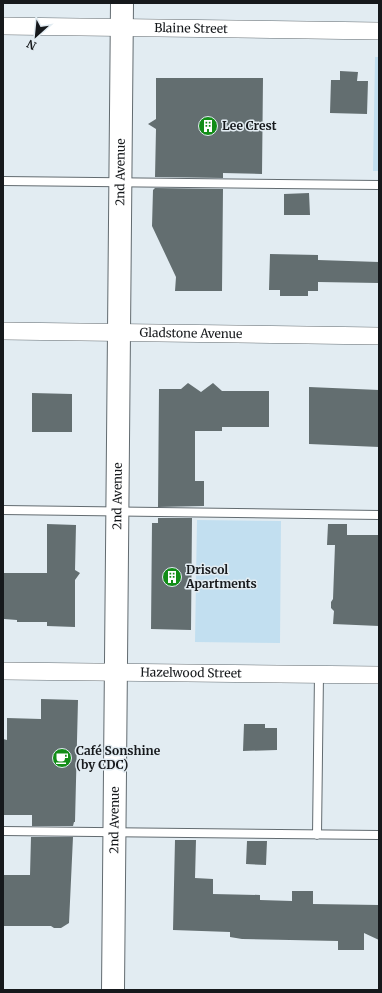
<svg xmlns="http://www.w3.org/2000/svg" width="382" height="993" font-family="Merriweather,serif">
<style>
.green{fill:#c2dff0}
.building{fill:#636e70}
.lines{fill:none;stroke-linecap:round;stroke-linejoin:round}
.lane-casing{stroke:#626b70;stroke-width:10}
.street-casing{stroke:#626b70;stroke-width:18}
.secondary-casing{stroke:#626b70;stroke-width:24}
.lane{stroke:#fff;stroke-width:8}
.street{stroke:#fff;stroke-width:17}
.secondary{stroke:#fff;stroke-width:22}
.labels{text-anchor:middle;stroke-width:3;stroke-linejoin:round;paint-order:stroke}
.street-label{font-size:12px;fill:#16191c;stroke:#e2ecf2}
.poi-label{font-size:12px;font-weight:bold;fill:#16191c;stroke:#e2ecf2;text-anchor:start}
</style>
<rect width="100%" height="100%" fill="#e2ecf2"/>
<!-- green -->
<path class="green" d="M375,57H379V171H373Z
M197,520L281,521L280,643L195,642Z"/>
<!-- building -->
<path class="building" d="M340,71L358,72L357,81H368L367,114L330,113L331,80H340Z
M156,78H263L262,174L223,173V178L155,177L156,129L148,124L156,119Z
M155,188L223,189L222,291H175L176,277L152,226L153,190Z
M309,193L310,215H284V194Z
M270,254L318,255V260L379,262V283L318,282V291H308V296H280V290H269Z
M188,383L201,392L213,383L222,391H269V427H222V431H195V481H204V506L158,507L159,389H181Z
M309,387L379,390V447L309,444Z
M32,393L72,394V432H32Z
M158,518H192L191,630L151,629L152,523H158Z
M47,524L76,525L75,570L80,573L75,580V627L47,626V622H17V620L4,619V573H47Z
M328,524H347V535H379V626L333,624L334,611L331,608V602L333,599L335,545H327Z
M41,699L78,700L75,822H74L73,826H32V815H3V739L7,740V718L41,719Z
M244,724H265V728H277V750L243,751Z
M31,837H73L69,923L61,928H54L51,926H3L4,875H30Z
M175,840H196L195,878L213,879V894L260,895V900L292,901V891H313V904L379,905V940L364,933V950H338V941L242,939L230,937V932L173,930Z
M247,841H267L266,865L246,864Z"/>
<g class="lines">
<defs>
<path id="lane" d="M3,181L379,185
M3,510L379,515
M3,831L379,835
M317,835L319,674"/>
<g id="street">
<path id="s1" d="M3,26L379,31"/>
<path id="s2" d="M3,331L379,336"/>
<path id="s3" d="M3,671L379,675"/>
</g>
<g id="secondary">
<path id="s4" d="M113,990L122,3"/>
</g>
</defs>
<!-- lane casing -->
<use href="#lane" class="lane-casing"/>
<!-- street casing -->
<use href="#street" class="street-casing"/>
<!-- secondary casing -->
<use href="#secondary" class="secondary-casing"/>
<!-- lane -->
<use href="#lane" class="lane"/>
<!-- street -->
<use href="#street" class="street"/>
<!-- secondary -->
<use href="#secondary" class="secondary"/>
</g>
<!-- icons -->
<defs>
<symbol id="building-disc" viewBox="-11 -11 22 22"><circle r="9.5" fill="#128d17" stroke="#e2ecf2"/><path d="M-4-6H4V6H1V3H-1V6H-4ZM-2.5-4.3h1.7v1.8h-1.7ZM.8-4.3h1.7v1.8H.8ZM-2.5-1h1.7V.8h-1.7ZM.8-1h1.7V.8H.8Z" fill="#fff"/></symbol>
<symbol id="cafe-disc" viewBox="-11 -11 22 22"><circle r="9.5" fill="#128d17" stroke="#e2ecf2"/><path d="M-5.5-4.5H6V0H3Q3 3.5 0 3.5H-2.5Q-5.5 3.5-5.5 0ZM3-3.2v2h1.7v-2ZM-6 4.5H4V6H-6Z" fill="#fff"/></symbol>
</defs>
<g fill-rule="evenodd">
<use href="#building-disc" x="197" y="115" width="22" height="22"/>
<use href="#building-disc" x="161" y="566" width="22" height="22"/>
<use href="#cafe-disc" x="51" y="747" width="22" height="22"/>
</g>
<g class="labels">
<!-- street labels -->
<g class="street-label">
<text dy="4" stroke="none"><textPath href="#s1" startOffset="188">Blaine Street</textPath></text>
<text dy="4" stroke="none"><textPath href="#s4" startOffset="818">2nd Avenue</textPath></text>
<text dy="4" stroke="none"><textPath href="#s2" startOffset="188">Gladstone Avenue</textPath></text>
<text dy="4" stroke="none"><textPath href="#s4" startOffset="494">2nd Avenue</textPath></text>
<text dy="4" stroke="none"><textPath href="#s3" startOffset="188">Hazelwood Street</textPath></text>
<text dy="4" stroke="none"><textPath href="#s4" startOffset="170">2nd Avenue</textPath></text>
</g>
<!-- poi labels -->
<g class="poi-label">
<text x="222" y="130">Lee Crest</text>
<text x="186" y="574">Driscol<tspan x="186" dy="14">Apartments</tspan></text>
<text x="76" y="755">Café Sonshine<tspan x="76" dy="14">(by CDC)</tspan></text>
</g>
</g>
<!-- border -->
<rect width="382" height="993" fill="none" stroke="#16191c" stroke-width="8"/>
<!-- north arrow -->
<g transform="translate(36 36) rotate(207)" stroke="#e2ecf2" stroke-width="3" paint-order="stroke">
<path d="M0-3L7 15L0 10L-7 15Z" fill="#16191c"/>
<text y="-6" font-size="11" font-weight="bold" text-anchor="middle" fill="#16191c">N</text>
</g>
</svg>
